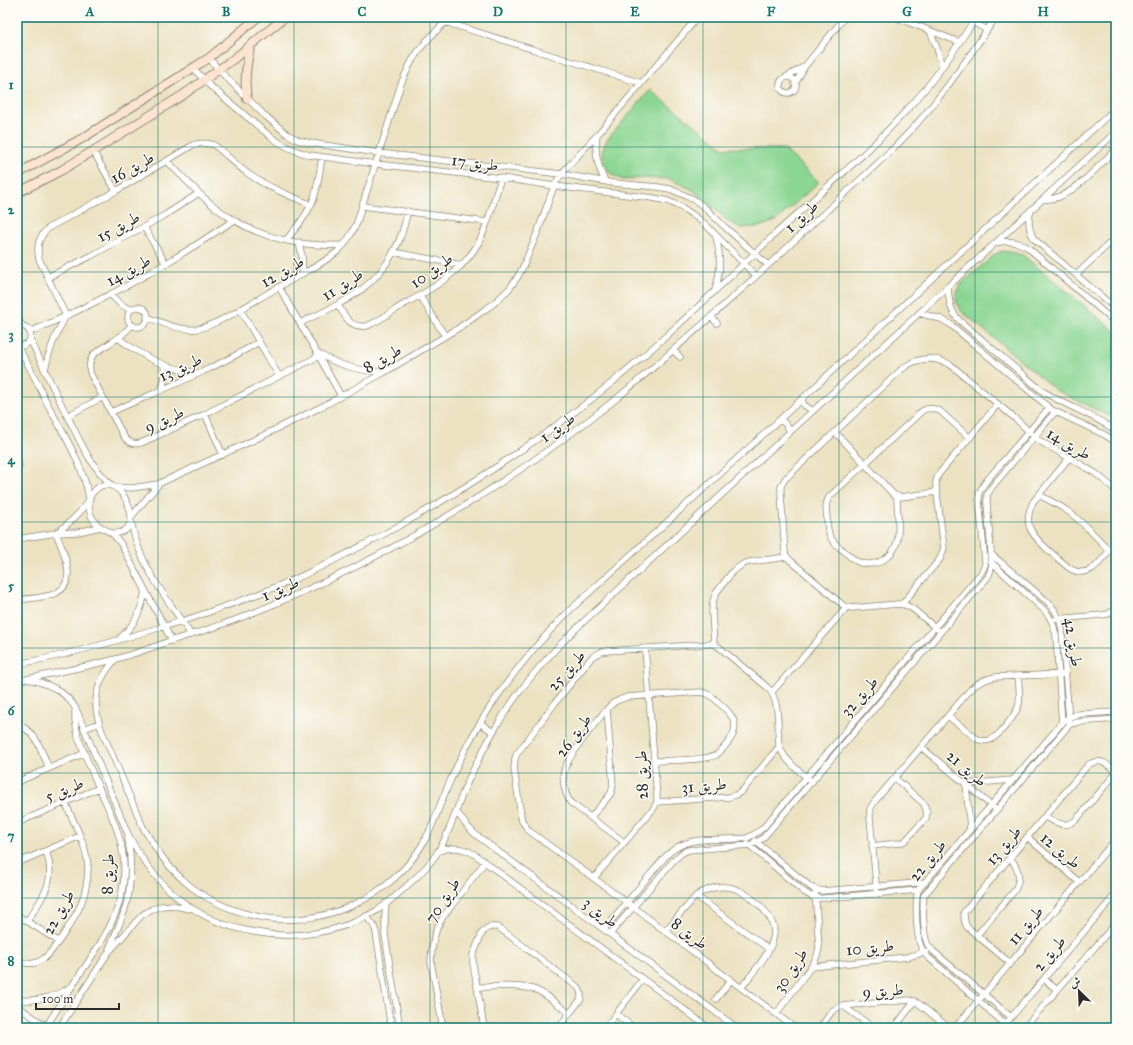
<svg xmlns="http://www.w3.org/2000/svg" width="1133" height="1045" font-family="'IM FELL Great Primer',Amiri,serif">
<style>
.green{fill:#8bd693;stroke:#5b805f}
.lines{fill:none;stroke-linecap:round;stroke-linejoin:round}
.street-casing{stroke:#8c8676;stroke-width:7}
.secondary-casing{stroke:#8c8676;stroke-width:10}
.street{stroke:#fff;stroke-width:5.5}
.secondary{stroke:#fce5d0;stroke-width:8}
.grid{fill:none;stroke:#0f766e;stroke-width:1;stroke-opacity:0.55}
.labels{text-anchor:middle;stroke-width:3;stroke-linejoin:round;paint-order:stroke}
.street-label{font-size:16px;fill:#2b2b2b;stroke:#fdfcf7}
.neatline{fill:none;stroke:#0f766e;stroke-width:1.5}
.grid-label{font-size:13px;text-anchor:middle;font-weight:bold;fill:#0f766e}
</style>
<rect width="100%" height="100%" fill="#fdfcf7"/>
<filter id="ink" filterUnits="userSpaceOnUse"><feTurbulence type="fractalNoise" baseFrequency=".025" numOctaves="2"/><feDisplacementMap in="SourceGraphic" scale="8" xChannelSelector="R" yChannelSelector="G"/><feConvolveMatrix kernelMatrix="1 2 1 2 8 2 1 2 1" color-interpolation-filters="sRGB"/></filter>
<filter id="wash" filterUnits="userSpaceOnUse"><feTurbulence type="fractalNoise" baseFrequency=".012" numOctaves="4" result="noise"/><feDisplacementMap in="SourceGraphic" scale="16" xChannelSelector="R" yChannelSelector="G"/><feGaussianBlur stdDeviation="0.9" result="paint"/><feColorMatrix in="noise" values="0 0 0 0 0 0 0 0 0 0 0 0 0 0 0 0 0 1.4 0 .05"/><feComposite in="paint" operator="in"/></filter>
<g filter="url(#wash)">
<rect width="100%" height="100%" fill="#ece2c2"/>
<!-- green -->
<path class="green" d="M650,90L724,148L784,149L819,182L776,221L758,227L741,228L729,222L693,190L669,179L644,178L623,180L611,174L603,164L602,153L606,141Z
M1002,251L1010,252L1023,255L1116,332V413L1109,416L1057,391L960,310L956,301V293L960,285L994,255Z"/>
</g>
<g filter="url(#ink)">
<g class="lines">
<defs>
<path id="street" d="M895,17L959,42
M445,22L641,83
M973,22L987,30
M930,31L937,48L942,67
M209,58L219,70L263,114L287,134L298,140L310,143L379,153L561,174L613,183L658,187L670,189L682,194L693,199L703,206L726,228L768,265
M193,68L209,85L271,137C283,146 295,151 309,155L376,164L501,178L554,186L653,198L668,201L681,207L693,215L705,224L756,276
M786,77L803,67
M780 85a8 8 0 1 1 16 0a8 8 0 1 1-16 0Z
M795,84L805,66L845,17
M597,135C594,152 597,166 605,181
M93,151L116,191
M167,161C188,182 208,205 234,220C266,240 307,247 344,245
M1042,200C1048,199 1055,199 1061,196C1078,189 1102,163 1116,149
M363,206L487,222
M1031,211C1027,221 1029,230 1034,239L1116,309
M144,227L166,264
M286,240C297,227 308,214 314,198C318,185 320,171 322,157
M299,242L302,257L303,273
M996,243C1007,240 1017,241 1027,247L1116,323
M393,252L462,265
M1076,275L1116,237
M48,277L91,256L165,215L199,193
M948,286C949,300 949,310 960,321L1041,390C1065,406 1093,414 1116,431
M279,287L317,353L341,396
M715,290C721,272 721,255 716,237
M111,295L120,304L131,310
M420,296L445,336
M338,305C346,318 350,328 367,326C379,321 390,313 401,306C430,290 462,273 479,242C489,223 494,199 501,178
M128 317a10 10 0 1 1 20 0a10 10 0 1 1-20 0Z
M240,309L279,376
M919,313L941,319L950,324L1052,410L1105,435L1116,442
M17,316L22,326
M147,317C163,323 180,331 197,329C210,327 220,320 231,315C247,306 263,296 279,287C297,276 320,266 337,252C345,245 351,235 356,225L401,84C405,75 409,65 415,56C425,41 438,29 451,17
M711,317L717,323
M300,323C344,302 378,289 399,241C403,232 405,221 408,211
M132,325L122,335L94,354C89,361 88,367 91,375L123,435C127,442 133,445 141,443L203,415L319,356
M17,326C35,323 35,349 17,345
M30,332C51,323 71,314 91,304C141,280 188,251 234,220
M118,338C145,358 164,368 198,373
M30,339C44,368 57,397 72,425C83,448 93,469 113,486
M17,347C29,363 37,383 46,401C62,432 83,463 89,498
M673,350L680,357
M317,353C340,366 359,371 385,372
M45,369C49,350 56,333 66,316L39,259C36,246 39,235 50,227L116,191L193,145C200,143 206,142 214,145C225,153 235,164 247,173C266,187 289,195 311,205
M161,390C165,382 166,374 164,365
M801,399L804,405L813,411
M111,412C161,390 212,370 259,342
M205,414L223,455
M67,416L103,397
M779,420C785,422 788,426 790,432
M835,432L894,495L901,497L937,492
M17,456L19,465L17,471
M1069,458L1033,502C1022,525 1032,535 1048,550C1055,556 1062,562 1069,568C1092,582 1103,557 1116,542
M114,487L132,488L158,484L256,439L325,405L385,372L457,329L476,316L493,304L509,289L517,278L523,267L538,231L554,186L561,174L597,135L698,17
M1039,495C1049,500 1059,505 1069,512C1084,523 1096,537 1109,550
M897,496C897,510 900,529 897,542C893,558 876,567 861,563C854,561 849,556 844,551C839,547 834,544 831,538C827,532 827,524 827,518C826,510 825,504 829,497L922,411C928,407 934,408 940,411L970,438
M131,517L158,485
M131,521C139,566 167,598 191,635
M56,533C69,524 80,514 88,501
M112,533C152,537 120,464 94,491C88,497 88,504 90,512C93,524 101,527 111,533C115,535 118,541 121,544L172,641
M17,539L56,533L78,532L100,527
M991,554L1050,604C1057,612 1061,620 1062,631L1069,720
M991,562L1044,610C1051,617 1054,625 1056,635L1062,724
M17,600C27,599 46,597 54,594C80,583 63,551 56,533
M902,604L940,559L944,548L936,486V482L938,475L998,404
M1056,619L1102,615L1108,614L1116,609
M937,629L913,609L905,605L898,604L852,608L844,606L791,561L787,557L785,553L781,494V486L785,479L902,369C917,357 934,356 951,365L1018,421L1038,440L1082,465L1095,473L1116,490
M120,638C135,625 142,610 145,591
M714,644L712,612L713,601L716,593L733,571L743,564L749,562L787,557
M116,659C104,672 96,686 96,703C96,723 107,742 114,759C124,782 133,805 143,827C168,873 199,902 251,915C317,932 394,899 426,838C433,826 437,813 442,800C451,778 461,756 473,735C499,689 532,648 570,610L763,435L1116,108
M17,664C64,656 110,643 155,629C176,623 197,617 217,609C244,600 269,590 295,579C322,567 348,553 375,539C446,501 515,457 580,408C649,355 712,294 775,234C822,191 871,151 913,103C937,77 957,47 976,17
M27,679C47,683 65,690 76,709L128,834C155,886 194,922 254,932C295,940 340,933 376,911C388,904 399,893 409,884C420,874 432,862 439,850C449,833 455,814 462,795C470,774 481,754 492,734C515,693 546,657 580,625L1116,132
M17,681C49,674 81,668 112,660C132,655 151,648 170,641C197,633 224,625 250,614C382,562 505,487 616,399C666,358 714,314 762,271C792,243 821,216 851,188C875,166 899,145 920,120C948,88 972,52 996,17
M772,692L847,607
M948,716L977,739C982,741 987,742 992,739C1000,734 1017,714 1019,704C1020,695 1019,685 1018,676
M480,723L493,732
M17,725C36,729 42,753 49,768
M84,729L99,723
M921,747L993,807
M17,782L85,753
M657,802L729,797L736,795L742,791L779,747
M456,811L467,826L476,835L737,1028
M591,817L609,796L611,793L613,786L607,709
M1045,817C1056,822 1065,829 1076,820L1116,773
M17,823L99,788
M970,829L966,784L1012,780
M1027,837L1079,882
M755,841L812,888L822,891L917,883H925
M624,842L571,803C565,796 562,780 564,771C566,759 601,715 611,705C615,701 621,699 627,697L701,692C709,693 714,698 719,703C735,716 741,727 727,744C723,748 720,753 716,755C705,761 668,760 654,761
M748,844L804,892L814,898H825L919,890
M872,846L899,843L905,841L926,818L927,812L924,804L895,778
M439,851C451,846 462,847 474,854L709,1028
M17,863L80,836
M594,878L654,808L657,802V797L645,648
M877,894L870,818V809L875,801L970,690C977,682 985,679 995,677L1066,674
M696,896L769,949
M386,903L385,915V935L400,1028
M17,915L58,941
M366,916L374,926L376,932L391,1028
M27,921C43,897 57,881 46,851
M604,929L665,857C688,832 717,842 747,838L753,835L763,828L981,573L985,565V561L979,500V493L983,486L987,480L1049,408
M665,931L696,896C705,890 715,886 726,887C744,887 775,914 774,933C773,952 752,973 741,988
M610,934L673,861L682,853L688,850L750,845L757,842L763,838L988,577L990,572L992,564L987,503V495L992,487L1055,412
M977,935L1015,890C1022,876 1018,869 1010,857
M109,949C114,937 120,924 124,912C132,888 132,863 128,838
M17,959C25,965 35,965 43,959C53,953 76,916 81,904C85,893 88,881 88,868C87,845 74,823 65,802
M1010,963L967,927C964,922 964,918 964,912L1088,765C1099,757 1107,764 1116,771
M811,967L907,957L926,952
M1044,979L1057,990
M477,987C494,987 519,984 536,990C548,995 559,1006 569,1013
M716,999L731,980
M17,1000C35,1001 55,998 70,987
M17,1006L46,1026
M843,1006L874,1028
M616,1014L634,1028
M776,1014L813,964L817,956L819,948L815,889
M1011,1017L933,951C930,948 927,944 926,940C924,932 922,903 924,895L1070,724L1079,722L1116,719
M1005,1024L928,957C925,954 922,951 921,947C916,935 915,902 918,890L1062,723L1069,717L1079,714L1116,712
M45,1028C56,1011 67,994 78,977C106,936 134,897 121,844C117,825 108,808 100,790C92,773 85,755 78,737L75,720V711
M59,1028L108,953L142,915L152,909L162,906L172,905L189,909
M443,1028L431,962L432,949L434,938L437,928L443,917L485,862
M484,1028L477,987L473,964V955L482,933L485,930L489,927H498L579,988L581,994V999L558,1028
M605,1028L643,979
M795,1028L633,907L528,830L522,821L521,816L514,769L515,759L516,755L555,703L592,657L601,652L606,651L709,644H714L719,647L767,687C781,700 777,727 779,745C784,761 800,771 812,782
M820,1028L832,1011L841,1006L910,1000L918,1003L949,1028
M892,1028L898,1023L915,1001
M955,1028L1116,839
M1002,1028L1116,894
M1024,1028L1116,923"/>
<path id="secondary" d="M247,99C244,80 246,63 251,45
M17,174L83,138L193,68L209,58L258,17
M17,193L62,170L93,151L183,95L235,58L285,17"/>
</defs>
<!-- street casing -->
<use href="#street" class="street-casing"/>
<!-- secondary casing -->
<use href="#secondary" class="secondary-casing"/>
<!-- street -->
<use href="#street" class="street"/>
<!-- secondary -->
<use href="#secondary" class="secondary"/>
</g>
</g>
<!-- grid -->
<path class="grid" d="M158,17V1028M294,17V1028M430,17V1028M566,17V1028M703,17V1028M839,17V1028M975,17V1028M17,147H1116M17,272H1116M17,397H1116M17,522H1116M17,648H1116M17,773H1116M17,898H1116"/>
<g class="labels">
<!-- street labels -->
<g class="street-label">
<text transform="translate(475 162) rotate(7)" y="6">طريق 17</text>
<text transform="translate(132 167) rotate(-30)" y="6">طريق 16</text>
<text transform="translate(801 216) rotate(-43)" y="6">طريق 1</text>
<text transform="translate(118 226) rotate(-29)" y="6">طريق 15</text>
<text transform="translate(128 270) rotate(-29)" y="6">طريق 14</text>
<text transform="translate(431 270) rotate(-36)" y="6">طريق 10</text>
<text transform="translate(282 271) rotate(-30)" y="6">طريق 12</text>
<text transform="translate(342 284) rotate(-33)" y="6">طريق 11</text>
<text transform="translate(382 358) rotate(-30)" y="6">طريق 8</text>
<text transform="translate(180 367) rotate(-25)" y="6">طريق 13</text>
<text transform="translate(164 419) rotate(-25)" y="6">طريق 9</text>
<text transform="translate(557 427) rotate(-36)" y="6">طريق 1</text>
<text transform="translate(1069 443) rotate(30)" y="6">طريق 14</text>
<text transform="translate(280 588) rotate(-23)" y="6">طريق 1</text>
<text transform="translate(1074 642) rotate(81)" y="6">طريق 42</text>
<text transform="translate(566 670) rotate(-49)" y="6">طريق 25</text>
<text transform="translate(859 696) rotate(-49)" y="6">طريق 32</text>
<text transform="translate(573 735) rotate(-54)" y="6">طريق 26</text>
<text transform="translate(967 768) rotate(40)" y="6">طريق 21</text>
<text transform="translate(641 775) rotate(-92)" y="6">طريق 28</text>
<text transform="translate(704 785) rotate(-5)" y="6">طريق 31</text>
<text transform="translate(64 789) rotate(-23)" y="6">طريق 5</text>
<text transform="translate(1003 845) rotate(-50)" y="6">طريق 13</text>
<text transform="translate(1061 850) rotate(40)" y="6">طريق 12</text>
<text transform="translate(927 860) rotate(-51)" y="6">طريق 22</text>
<text transform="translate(107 874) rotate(-88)" y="6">طريق 8</text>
<text transform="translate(442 900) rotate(-57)" y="6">طريق 70</text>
<text transform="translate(58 912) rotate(-61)" y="6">طريق 22</text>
<text transform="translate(601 912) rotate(37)" y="6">طريق 3</text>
<text transform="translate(1025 925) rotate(-50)" y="6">طريق 11</text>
<text transform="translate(690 933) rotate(37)" y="6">طريق 8</text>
<text transform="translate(870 947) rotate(-6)" y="6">طريق 10</text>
<text transform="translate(1049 953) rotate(-50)" y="6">طريق 2</text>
<text transform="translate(790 970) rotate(-57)" y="6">طريق 30</text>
<text transform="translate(883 990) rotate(-4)" y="6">طريق 9</text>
</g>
</g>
<!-- margin -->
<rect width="1133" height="1045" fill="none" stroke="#fdfcf7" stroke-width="44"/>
<!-- north arrow -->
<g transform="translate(1079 991) rotate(336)" stroke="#fdfcf7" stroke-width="3" paint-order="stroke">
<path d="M0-3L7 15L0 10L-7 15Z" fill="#2b2b2b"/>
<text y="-6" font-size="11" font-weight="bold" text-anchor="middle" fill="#2b2b2b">ش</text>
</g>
<!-- scale -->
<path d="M36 1003v6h83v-6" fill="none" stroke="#2b2b2b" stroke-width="2"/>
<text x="42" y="1003" font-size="12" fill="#2b2b2b" stroke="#fdfcf7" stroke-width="3" paint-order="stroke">100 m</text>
<rect x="22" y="22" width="1089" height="1001" class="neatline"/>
<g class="grid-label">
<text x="90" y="16">A</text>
<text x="226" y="16">B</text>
<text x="362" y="16">C</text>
<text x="498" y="16">D</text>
<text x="635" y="16">E</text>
<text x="771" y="16">F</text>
<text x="907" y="16">G</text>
<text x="1043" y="16">H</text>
<text x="11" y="89">1</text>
<text x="11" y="214">2</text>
<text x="11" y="339">3</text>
<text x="11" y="464">4</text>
<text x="11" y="590">5</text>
<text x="11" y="715">6</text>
<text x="11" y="840">7</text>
<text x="11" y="965">8</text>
</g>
</svg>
